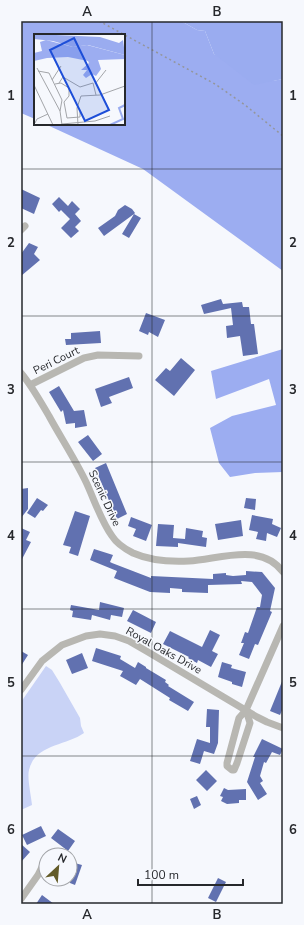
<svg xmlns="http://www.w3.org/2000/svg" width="304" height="925" font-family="'Nunito Sans',sans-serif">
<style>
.green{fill:#c9d3f6}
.forest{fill:#9cadf1}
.water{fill:#9aacf0}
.building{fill:#6171b0}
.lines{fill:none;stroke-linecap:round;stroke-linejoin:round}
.path{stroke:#94969b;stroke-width:1.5;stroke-dasharray:2 3;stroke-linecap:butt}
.street{stroke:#b8b7b2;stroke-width:7}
.grid{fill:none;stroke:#26282c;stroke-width:1;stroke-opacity:0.55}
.labels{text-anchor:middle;stroke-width:3;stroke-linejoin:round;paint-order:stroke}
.street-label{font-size:11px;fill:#26282c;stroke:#f6f8fd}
.inset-river{fill:none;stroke:#9aacf0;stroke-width:2}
.inset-road{fill:none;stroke:#a3a5a9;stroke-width:1}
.view{fill:#1d4ed8;fill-opacity:0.15;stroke:#1d4ed8;stroke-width:2}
.inset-edge{fill:none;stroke:#26282c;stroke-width:2}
.neatline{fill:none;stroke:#26282c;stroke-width:1.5}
.grid-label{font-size:13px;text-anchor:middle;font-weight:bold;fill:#26282c}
</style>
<rect width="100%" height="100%" fill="#f6f8fd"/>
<!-- green -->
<path class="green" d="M46,666L52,670L60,683L80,718L81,726L84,733C66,746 35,744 29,770C27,778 31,795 32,805L21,810V702Z"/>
<!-- forest -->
<path class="forest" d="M21,21H181L197,30L205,31L214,54L272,81L283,79V271L143,169L45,124H124V35H35V119L21,113Z
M283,349V472L255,473L230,477L219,463L210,428L232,416L276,405L269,379L216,399L211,371Z"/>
<!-- water -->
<path class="water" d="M181,21H283V79L254,85L214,54L205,31L197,30Z"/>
<!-- building -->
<path class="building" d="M21,189L40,198L34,214L21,208Z
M59,197L68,206L72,201L80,209L75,214L81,221L75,227L79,231L71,238L61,228L70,219L61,210L59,212L52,204Z
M125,205L132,209L135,213L134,214L141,218L129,238L122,234L134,214L104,236L98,228L115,216L118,210Z
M29,243L38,247L34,254L40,260L21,276V254Z
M221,299L223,304L242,302L243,307H249L251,324H254L258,354L243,356L240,336L227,338L226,326L233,325L231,308L204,314L201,305Z
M146,313L165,320L158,337L149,332L148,335L139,331Z
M100,331L101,343L66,345L65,339H71V333Z
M181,358L195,370L174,396L155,380L166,368L170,371Z
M129,377L133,388L109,397L112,403L101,407L95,389Z
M59,386L74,411L84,410L87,426L75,428V423L66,424L63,410L61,412L49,392Z
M88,435L102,454L93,461L78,442Z
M106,463L127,514L117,519L95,468Z
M28,488V509L21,518V489Z
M37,498L48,505L43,511L41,510L35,518L27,513Z
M246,498L256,499L255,510L244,508Z
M75,511L90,516L78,556L69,553L71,547L63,545Z
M252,515L273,519L272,524L281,528L277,537L267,533L266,541L256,539L258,532L249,530Z
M131,517L152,525L146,541L133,536L136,529L128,526Z
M241,520L243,536L218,540L215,524Z
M158,524L174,525L173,538L185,539L186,528L203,531L202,537L207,538L206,547L178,543V547L156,546Z
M21,528L30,532L26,540L31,542L21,561Z
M94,549L113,555L110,562L112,563L151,578V576L213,579V574L226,573V575L233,576L246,575V571L262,572L275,588L270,611L272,612L258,645L255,644L249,659L239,655L244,643H241L245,632L248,633L257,607H260L262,595L252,582L241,581L242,584L208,585V593L182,592V589L170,588V593L150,592L114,578L117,571L90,560Z
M100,602L124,608L122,617L111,615L110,620L92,615L91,620L72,617L73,611L70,610L71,605L99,610Z
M133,610L156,622L151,633L127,621Z
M210,630L220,635L212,651L218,654L211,667L198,660L197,663L188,658L189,657L163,644L170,631L202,647Z
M96,648L121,656L120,659L135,668L138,662L146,667V668L166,680L165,682L169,685L168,686L194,702L188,711L169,700L170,698L140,679L136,685L120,676L123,671L92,661Z
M21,651L28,655L21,666Z
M82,653L88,668L72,674L66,660Z
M222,662L232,665L231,668L246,672L242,687L232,684V682L218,677Z
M283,679V708L280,715L270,711Z
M207,709L219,710L218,743L214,754L204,751L200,764L190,761L197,739L210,743V727H206Z
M262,739L283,749L280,755L272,752L266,763L264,762L260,776L263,781L260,783L267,794L258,800L247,782L255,757H253Z
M206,770L217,781L207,791L196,780Z
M224,788L228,790L246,789V800H239V803L227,804L221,801L223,797L220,796Z
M197,796L201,805L194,809L190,799Z
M41,826L46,836L27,845L22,835Z
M58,829L75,841L68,851L51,838Z
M21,844L30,852L21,862Z
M71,862L82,865L75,885L70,883V866Z
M218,878L226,882L216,902L208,898Z
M42,895L54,904H36Z"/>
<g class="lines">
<!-- path -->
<path class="path" d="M99,21L215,84L245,105L283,136"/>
<!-- street -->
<path class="street" d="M21,230L25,226
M21,373C32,386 40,401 49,416C61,438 75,459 86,482C94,499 101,521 112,536C117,544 125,549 133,553C151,561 170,562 189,561C220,559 261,542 283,572
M30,385L84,358L98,355L139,356
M21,690L42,661L62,645L86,636L100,634L115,636L129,641L148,652L257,717L267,722L283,728
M246,710L250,723L237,763L234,770H232L227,766V763L239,718Z
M246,710L283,626
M21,899L38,875L45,861"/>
</g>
<!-- grid -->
<path class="grid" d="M152,21V904M21,169H283M21,316H283M21,462H283M21,609H283M21,756H283"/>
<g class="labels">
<!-- street labels -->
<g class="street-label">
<text transform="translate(56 360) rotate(-26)" y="4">Peri Court</text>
<text transform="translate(105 498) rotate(65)" y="4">Scenic Drive</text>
<text transform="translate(164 650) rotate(29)" y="4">Royal Oaks Drive</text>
</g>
</g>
<!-- overview -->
<g transform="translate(34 34)">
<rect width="91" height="91" fill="#f6f8fd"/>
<path d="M12,6L39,13L53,11L91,21V25L64,26L67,35L62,42L58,40L52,44L49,41L53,36H47L55,29L54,27L34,23L13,24L0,27V19L8,17L6,8Z" fill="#9cadf1"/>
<path d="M0,0L66,3L85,9L89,6L91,21L54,11L39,13L19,7L0,5Z" fill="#9aacf0"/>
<path class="inset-river" d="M76,91L89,85L85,74L91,71"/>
<path class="inset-road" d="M3,34L26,77M4,37L15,39L28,66L26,77L28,91M18,46L27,32M25,49L29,43L46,53L59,49L62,61M21,50L27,49L35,54V62L30,68M61,50L72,36M0,51L19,91M30,68L33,84L46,83V78M1,89L3,85L14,80M28,90L61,87L76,82M44,91L43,74L47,62L66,61L91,52"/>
<path class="view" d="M40,4L75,76L51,87L16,16Z"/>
<rect width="91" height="91" class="inset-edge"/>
</g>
<!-- border -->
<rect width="304" height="925" fill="none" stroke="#f6f8fd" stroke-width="44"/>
<!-- north arrow -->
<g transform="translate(58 867) rotate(26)"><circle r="19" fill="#f6f8fd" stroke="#a3a5a9"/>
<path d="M0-3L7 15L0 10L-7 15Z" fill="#635b28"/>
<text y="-6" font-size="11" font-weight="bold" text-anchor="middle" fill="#26282c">N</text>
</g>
<!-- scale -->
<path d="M138 879v6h105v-6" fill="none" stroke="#26282c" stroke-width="2"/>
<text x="144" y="879" font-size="12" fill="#26282c" stroke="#f6f8fd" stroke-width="3" paint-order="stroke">100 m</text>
<rect x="22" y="22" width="260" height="881" class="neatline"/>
<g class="grid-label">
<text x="87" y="16">A</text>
<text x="217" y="16">B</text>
<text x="11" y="100">1</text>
<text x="293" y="100">1</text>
<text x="11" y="247">2</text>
<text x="293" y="247">2</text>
<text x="11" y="394">3</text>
<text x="293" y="394">3</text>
<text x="11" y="540">4</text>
<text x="293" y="540">4</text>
<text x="11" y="687">5</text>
<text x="293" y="687">5</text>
<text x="11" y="834">6</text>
<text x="293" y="834">6</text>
<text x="87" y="919">A</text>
<text x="217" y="919">B</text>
</g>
</svg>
